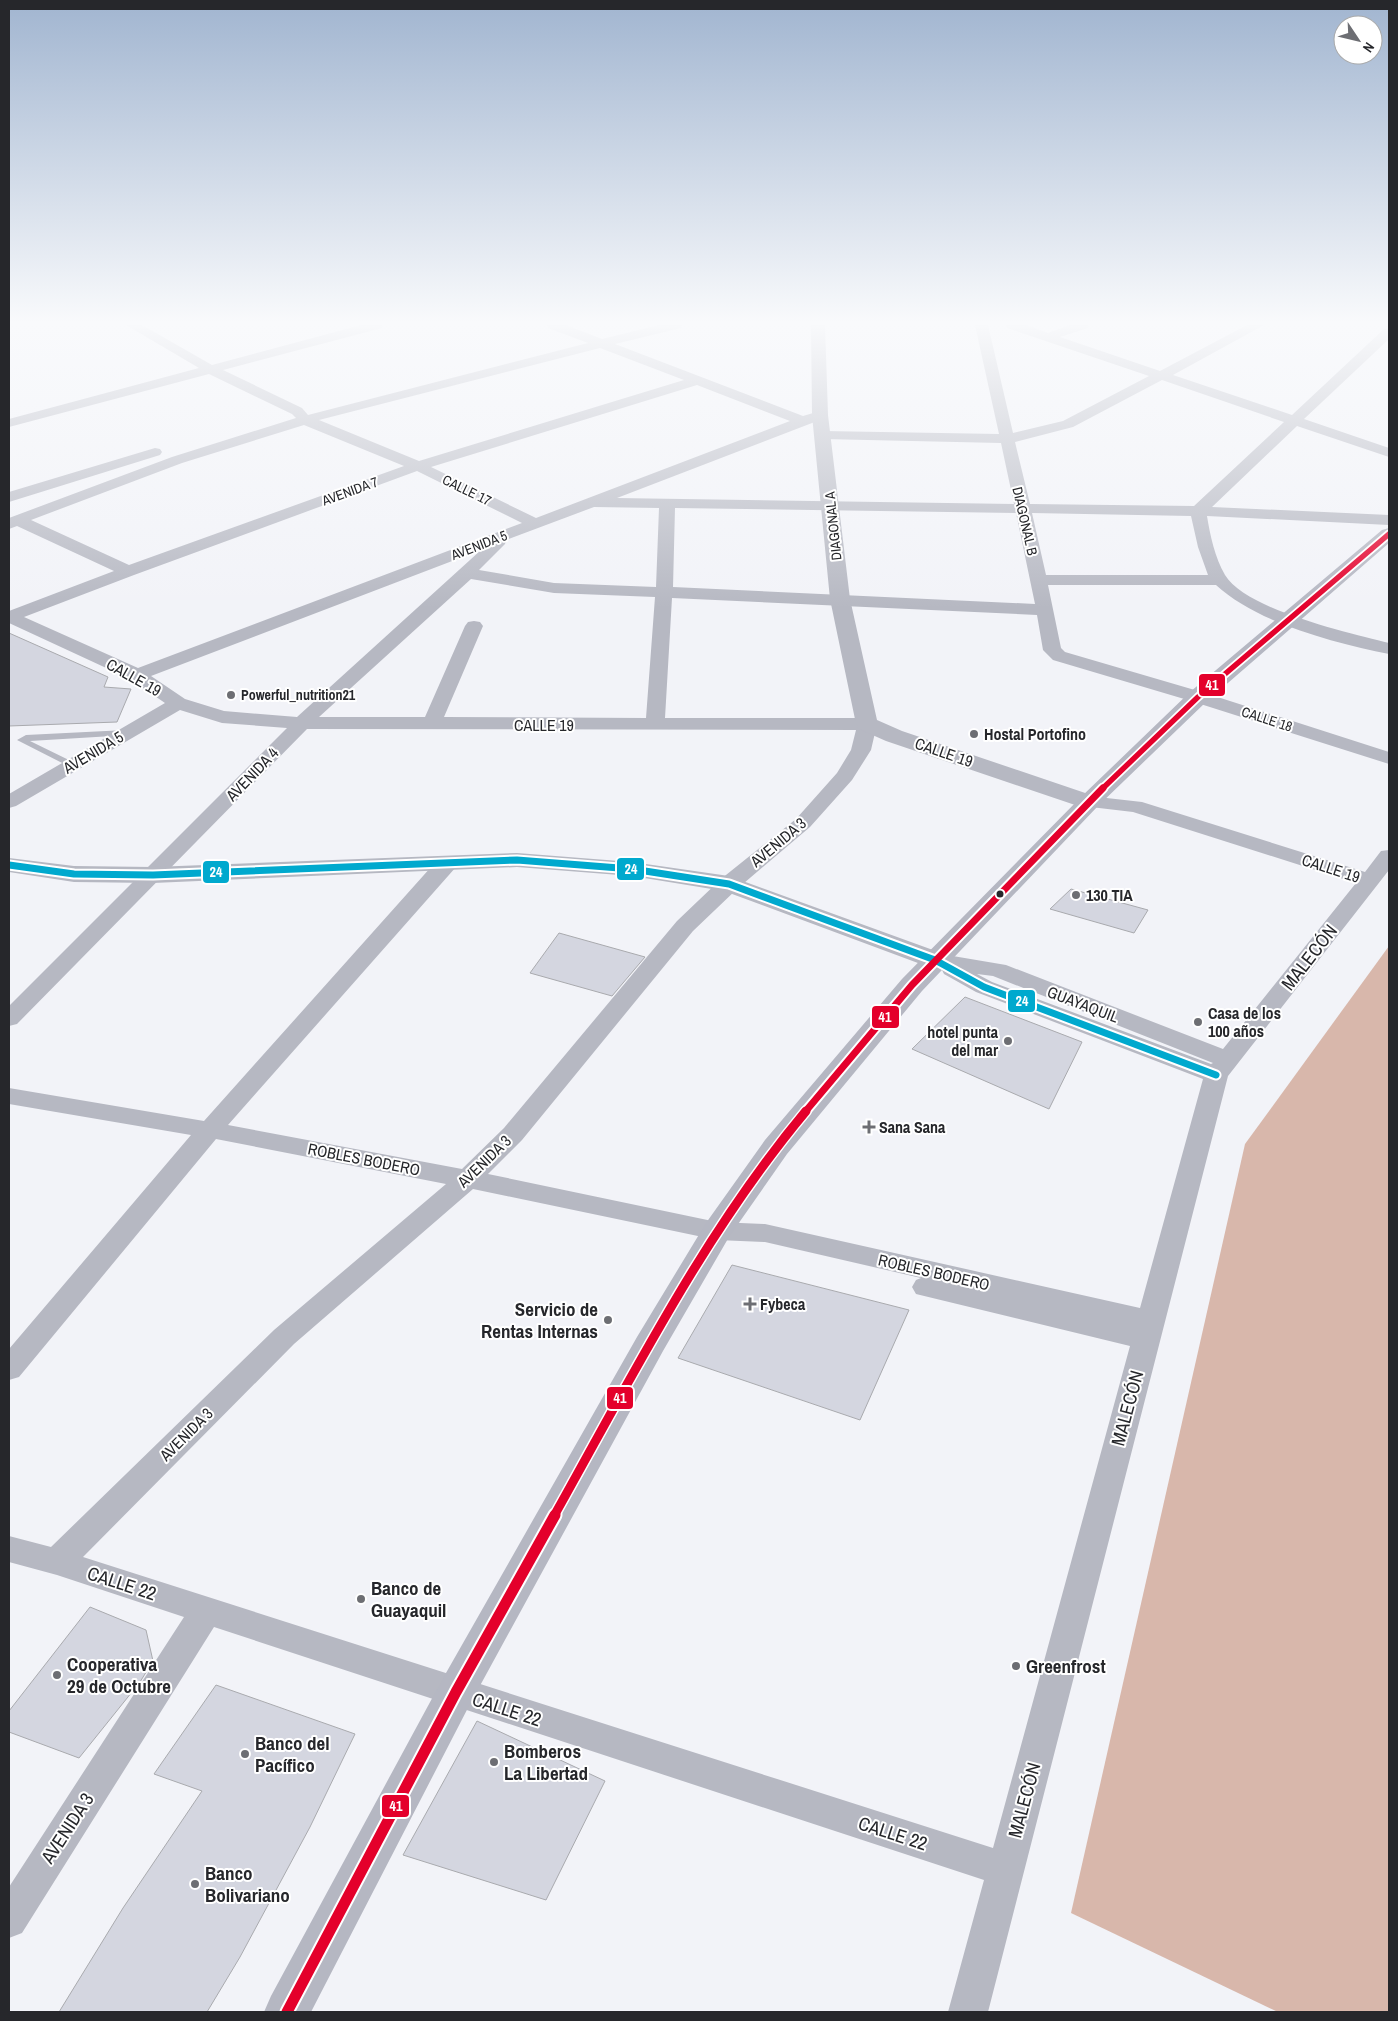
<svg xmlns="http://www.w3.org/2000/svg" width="1398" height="2021" font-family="'Archivo Narrow',sans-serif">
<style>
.water{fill:#d8b7ab}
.building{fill:#d4d6e0;stroke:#a9aaae}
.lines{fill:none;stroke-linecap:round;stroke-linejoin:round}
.service{fill:#b6b8c2;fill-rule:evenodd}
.minor{fill:#b6b8c2;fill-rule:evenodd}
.tertiary{fill:#b6b8c2;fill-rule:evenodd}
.secondary{fill:#b5b7c2;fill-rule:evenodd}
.bus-1-casing{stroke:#fff;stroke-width:11}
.bus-2-far3-casing{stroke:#fff;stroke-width:9}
.bus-2-far2-casing{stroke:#fff;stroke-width:11}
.bus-2-far1-casing{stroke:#fff;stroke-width:12}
.bus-2-casing{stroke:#fff;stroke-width:15}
.bus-1{stroke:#00a9ce;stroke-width:7}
.bus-2-far3{stroke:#e4002b;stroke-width:5.5}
.bus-2-far2{stroke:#e4002b;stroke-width:7}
.bus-2-far1{stroke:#e4002b;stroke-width:9}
.bus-2{stroke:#e4002b;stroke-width:11}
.poi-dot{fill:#6d6e73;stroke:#fff;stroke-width:2}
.bus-dot{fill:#26272b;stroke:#fff;stroke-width:2}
.labels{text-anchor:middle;stroke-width:4;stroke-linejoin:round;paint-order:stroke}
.far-street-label{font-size:14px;fill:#26272b;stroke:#fff}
.far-poi-label{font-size:14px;font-weight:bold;fill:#26272b;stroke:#fff;text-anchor:start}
.street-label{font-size:16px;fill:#26272b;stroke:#fff}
.poi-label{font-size:16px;font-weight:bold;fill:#26272b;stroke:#fff;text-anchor:start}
.near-street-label{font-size:19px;fill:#26272b;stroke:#fff}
.near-poi-label{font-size:19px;font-weight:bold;fill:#26272b;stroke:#fff;text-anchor:start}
.line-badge{stroke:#fff;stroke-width:2}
.badge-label{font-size:14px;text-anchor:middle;font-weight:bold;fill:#fff}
</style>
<rect width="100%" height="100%" fill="#f2f3f8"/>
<!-- water -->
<path class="water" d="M1389,946V2012H1278L1071,1913L1245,1144Z"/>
<!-- building -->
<path class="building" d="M9,633L108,677L104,687L131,689L117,722L9,726Z
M1071,889L1148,910L1134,933L1050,909Z
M559,933L645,957L612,996L530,973Z
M965,997L1082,1042L1049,1109L912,1049Z
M732,1265L909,1310L860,1420L678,1358Z
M90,1607L146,1630L153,1661L140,1682L79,1758L9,1732V1711Z
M216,1685L355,1734L310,1827L240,1957L207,2012H59L123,1908L202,1791L154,1774Z
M477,1721L605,1781L546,1900L403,1855Z"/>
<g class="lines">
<!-- service -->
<path class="service" d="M126,730L129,731V735L30,741L75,763L77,765L72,768L17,740L26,735Z"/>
<!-- minor -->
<path class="minor" d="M126,325H142L212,365L361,325H383L382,328L223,370L302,408L308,415L588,343L548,328L547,325H566L602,339L659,325H682L681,328L615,344L803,416L820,411L825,412L827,415L825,418L617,498L1014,504L1001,443L823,439L818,438L816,435L818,432L823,431L999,434L975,325H988L1013,433L1063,421L1149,376L1007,328L1006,325H1026L1048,333L1069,325H1089L1088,328L1060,337L1160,371L1247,325H1264L1173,375L1292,415L1384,329L1389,328V339L1304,419L1389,448V457L1297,426L1212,507L1389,515V525L1207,516C1210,535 1215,558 1225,575C1246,610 1350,633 1389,643V654C1335,643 1257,623 1216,585H1048L1061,648L1065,652L1205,693L1389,752V764L1191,701L1053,660L1043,650L1037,615L672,598L665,718H867L874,720L877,724L871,750L852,780L810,827L737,889L693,931L522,1140L488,1174L717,1222L765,1224L1140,1308L1203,1079L976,992L944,974L941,968L927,965L924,960L927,955L935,953L1006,965L1223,1049L1356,883L1133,812L1082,806L1079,802L1082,798L1089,796L1142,802L1365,872L1381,851L1389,850V870L1228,1076L988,2012H948L984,1880L214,1627L22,1933L9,1938V1887L184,1617L57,1575L9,1562V1536L51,1547L274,1330L446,1184L216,1139L19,1377L9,1380V1349L191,1135L9,1104V1088L204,1121L440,857L448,856L456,857L459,862L456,867L228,1125L462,1169L504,1128L677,921L721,879L796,819L837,773L851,750L856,730L307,729L17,1024L9,1026V1006L287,728L222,723L180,710L16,806L9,808V794L165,703L130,679L9,623V611L114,571L17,526L9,529V518L172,457L296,418L292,414L209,374L9,427V419L199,368ZM600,348L684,380L419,461L319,420ZM1162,380L1284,422L1194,506L1030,504L1015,442L1073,427ZM697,385L790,421L536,518L431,467ZM304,425L404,466L129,565L31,520L182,463ZM417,471L522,523L138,668L24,617L134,575ZM594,507L659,508L656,587L554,583L479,570L505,544L506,540ZM675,508L1016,513L1035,604L673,587ZM1032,513L1191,516L1198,547L1208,575H1046ZM481,550L297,717L224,711L185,699L151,676ZM471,579L554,593L655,597L646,718L444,717L483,626L480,622L474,621L468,622L465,626L425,717H319ZM977,974L993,976L1213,1063L1211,1064L992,982ZM473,1189L717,1240L765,1242L921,1278L916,1280L912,1287L916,1294L1130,1346L993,1848L83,1557L294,1344Z
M155,448L160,449L162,452L160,455L9,502V492Z"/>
<!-- tertiary -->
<path class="tertiary" d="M811,325H825L828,415L850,599L877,720L902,731L1097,797L1101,802L1097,807L1089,809L1081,807L886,741L859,729L856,724L830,599L812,415Z
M517,853L632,862L729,876L944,954L948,960L944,966L935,968L926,966L724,891L632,876L517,867L153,883L74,882L9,872V858L74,866L153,867Z"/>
<!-- secondary -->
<path class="secondary" d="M1389,528V543L1206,702L1097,807L922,991L787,1154L729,1237L663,1351L470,1704L311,2012H264L271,1996L442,1680L637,1337L706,1223L765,1140L902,979L1081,797L1190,692L1382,530Z"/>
<defs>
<path id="bus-1" d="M9,865L74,874L153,875L517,860L632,869L729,884L935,960L984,987L1216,1075"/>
<path id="bus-2-far3" d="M1102,789L1198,697L1389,534"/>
<path id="bus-2-far2" d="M805,1112L912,985L1103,788"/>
<path id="bus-2-far1" d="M554,1516C632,1377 704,1233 806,1111"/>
<path id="bus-2" d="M287,2012L456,1692L555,1515"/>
</defs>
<!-- bus-1 casing -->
<use href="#bus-1" class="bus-1-casing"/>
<!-- bus-2-far3 casing -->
<use href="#bus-2-far3" class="bus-2-far3-casing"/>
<!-- bus-2-far2 casing -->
<use href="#bus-2-far2" class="bus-2-far2-casing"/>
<!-- bus-2-far1 casing -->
<use href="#bus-2-far1" class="bus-2-far1-casing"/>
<!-- bus-2 casing -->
<use href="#bus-2" class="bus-2-casing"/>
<!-- bus-1 -->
<use href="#bus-1" class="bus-1"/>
<!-- bus-2-far3 -->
<use href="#bus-2-far3" class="bus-2-far3"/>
<!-- bus-2-far2 -->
<use href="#bus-2-far2" class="bus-2-far2"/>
<!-- bus-2-far1 -->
<use href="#bus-2-far1" class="bus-2-far1"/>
<!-- bus-2 -->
<use href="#bus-2" class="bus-2"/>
</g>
<!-- sky -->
<linearGradient id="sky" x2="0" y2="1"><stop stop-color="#a1b5d0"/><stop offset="0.53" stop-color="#f9fafc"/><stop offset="1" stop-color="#f9fafc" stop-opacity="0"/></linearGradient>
<rect width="1398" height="608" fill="url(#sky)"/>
<!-- markers -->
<g class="poi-dot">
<circle cx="231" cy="695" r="5"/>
<circle cx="974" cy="734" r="5"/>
<circle cx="1076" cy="895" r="5"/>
<circle cx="1198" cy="1022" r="5"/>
<circle cx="1008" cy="1041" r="5"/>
<path d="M866.5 1119.5h5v5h5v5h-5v5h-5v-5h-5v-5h5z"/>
<path d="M747.5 1296.5h5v5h5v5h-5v5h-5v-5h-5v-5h5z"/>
<circle cx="608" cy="1320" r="5"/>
<circle cx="361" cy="1599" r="5"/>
<circle cx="1016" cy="1666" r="5"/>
<circle cx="57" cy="1675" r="5"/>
<circle cx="245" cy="1754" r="5"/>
<circle cx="494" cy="1762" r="5"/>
<circle cx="195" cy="1884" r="5"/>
</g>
<circle class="bus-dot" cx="1000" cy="894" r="4.5"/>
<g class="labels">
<!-- far-street labels -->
<g class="far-street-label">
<text transform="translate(467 490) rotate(26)" y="5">CALLE 17</text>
<text transform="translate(350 491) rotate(-20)" y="5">AVENIDA 7</text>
<text transform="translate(1025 521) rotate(77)" y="5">DIAGONAL B</text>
<text transform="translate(833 526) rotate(-96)" y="5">DIAGONAL A</text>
<text transform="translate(479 545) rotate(-21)" y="5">AVENIDA 5</text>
<text transform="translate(1267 719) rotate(18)" y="5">CALLE 18</text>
</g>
<!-- far-poi labels -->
<g class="far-poi-label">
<text x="241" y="700">Powerful_nutrition21</text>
</g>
<!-- street labels -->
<g class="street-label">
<text transform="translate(134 677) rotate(29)" y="6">CALLE 19</text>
<text x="544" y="731">CALLE 19</text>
<text transform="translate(93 752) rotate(-31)" y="6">AVENIDA 5</text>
<text transform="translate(944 752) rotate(19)" y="6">CALLE 19</text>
<text transform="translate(252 774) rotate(-46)" y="6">AVENIDA 4</text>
<text transform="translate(778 842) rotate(-40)" y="6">AVENIDA 3</text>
<text transform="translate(1331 868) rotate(18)" y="6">CALLE 19</text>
<text transform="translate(1083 1004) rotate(21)" y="6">GUAYAQUIL</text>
<text transform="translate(364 1159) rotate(11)" y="6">ROBLES BODERO</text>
<text transform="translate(484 1161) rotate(-44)" y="6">AVENIDA 3</text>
<text transform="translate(934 1272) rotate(13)" y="6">ROBLES BODERO</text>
<text transform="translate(186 1434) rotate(-45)" y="6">AVENIDA 3</text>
</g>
<!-- poi labels -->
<g class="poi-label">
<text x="984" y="740">Hostal Portofino</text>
<text x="1086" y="901">130 TIA</text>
<text x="1208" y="1019">Casa de los<tspan x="1208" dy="18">100 años</tspan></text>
<text x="998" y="1038" text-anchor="end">hotel punta<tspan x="998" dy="18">del mar</tspan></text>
<text x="879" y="1133">Sana Sana</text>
<text x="760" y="1310">Fybeca</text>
</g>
<!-- near-street labels -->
<g class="near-street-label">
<text transform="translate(1309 957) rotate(-52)" y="7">MALECÓN</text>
<text transform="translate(1127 1408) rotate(-75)" y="7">MALECÓN</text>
<text transform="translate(122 1583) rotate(18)" y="7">CALLE 22</text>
<text transform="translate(507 1709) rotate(18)" y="7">CALLE 22</text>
<text transform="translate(1024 1800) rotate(-75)" y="7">MALECÓN</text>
<text transform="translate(67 1828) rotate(-57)" y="7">AVENIDA 3</text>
<text transform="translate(893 1833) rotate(18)" y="7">CALLE 22</text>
</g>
<!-- near-poi labels -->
<g class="near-poi-label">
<text x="598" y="1316" text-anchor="end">Servicio de<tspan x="598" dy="22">Rentas Internas</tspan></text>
<text x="371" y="1595">Banco de<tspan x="371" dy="22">Guayaquil</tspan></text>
<text x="67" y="1671">Cooperativa<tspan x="67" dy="22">29 de Octubre</tspan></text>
<text x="1026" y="1673">Greenfrost</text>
<text x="255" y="1750">Banco del<tspan x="255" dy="22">Pacífico</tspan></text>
<text x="504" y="1758">Bomberos<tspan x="504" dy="22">La Libertad</tspan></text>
<text x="205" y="1880">Banco<tspan x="205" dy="22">Bolivariano</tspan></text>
</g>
</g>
<g class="line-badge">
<rect x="1198" y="673" width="28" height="24" rx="5" fill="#e4002b"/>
<rect x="616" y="857" width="29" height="24" rx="5" fill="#00a9ce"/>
<rect x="202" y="860" width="28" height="24" rx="5" fill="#00a9ce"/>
<rect x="1007" y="989" width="29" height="24" rx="5" fill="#00a9ce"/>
<rect x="871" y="1005" width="29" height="24" rx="5" fill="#e4002b"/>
<rect x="606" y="1386" width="28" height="24" rx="5" fill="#e4002b"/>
<rect x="381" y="1794" width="29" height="24" rx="5" fill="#e4002b"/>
</g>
<g class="badge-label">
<text x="1212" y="690">41</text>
<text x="631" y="874">24</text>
<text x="216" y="877">24</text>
<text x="1022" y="1006">24</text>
<text x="885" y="1022">41</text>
<text x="620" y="1403">41</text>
<text x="396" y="1811">41</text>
</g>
<!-- border -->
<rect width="1398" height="2021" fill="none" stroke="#26272b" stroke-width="20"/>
<!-- north arrow -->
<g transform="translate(1358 40) rotate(125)"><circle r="24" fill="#ffffff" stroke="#a8a9aa"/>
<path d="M0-4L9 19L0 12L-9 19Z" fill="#6d6e73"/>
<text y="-8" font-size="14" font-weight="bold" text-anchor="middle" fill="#26272b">N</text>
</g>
</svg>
